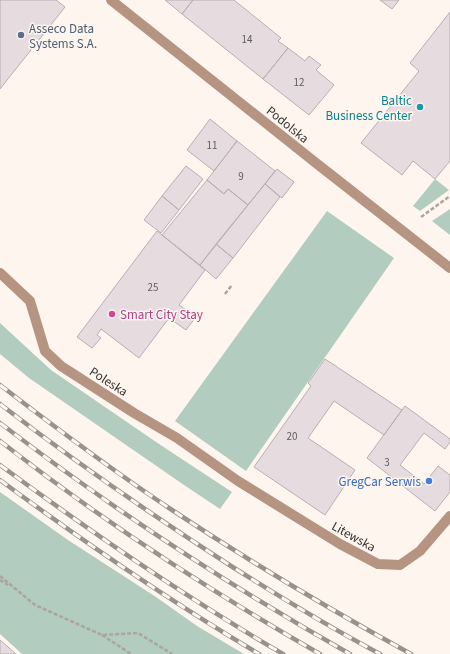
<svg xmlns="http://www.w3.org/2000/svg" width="450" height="654" font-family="'Source Sans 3',sans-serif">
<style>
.green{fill:#b2ccbf}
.building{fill:#e6dce0;stroke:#b8aeb2}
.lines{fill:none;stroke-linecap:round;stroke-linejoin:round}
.path{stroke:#aba59f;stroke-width:2.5;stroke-dasharray:4 2;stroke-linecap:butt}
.minor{stroke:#b59482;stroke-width:10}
.rail-casing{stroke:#98928d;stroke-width:4.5}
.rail{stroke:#fef6ee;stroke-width:3;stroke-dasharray:9;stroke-linecap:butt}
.service-dot{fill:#5c6f8a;stroke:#fef6ee;stroke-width:1.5}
.culture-dot{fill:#0f9aa8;stroke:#fef6ee;stroke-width:1.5}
.hotel-dot{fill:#d1479c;stroke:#fef6ee;stroke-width:1.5}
.shop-dot{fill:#3f7fe0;stroke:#fef6ee;stroke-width:1.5}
.labels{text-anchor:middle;stroke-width:3;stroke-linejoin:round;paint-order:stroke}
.number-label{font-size:11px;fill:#605c5a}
.service-label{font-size:13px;fill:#4e5e75;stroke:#fef6ee;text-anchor:start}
.culture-label{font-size:13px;fill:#0d838f;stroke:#fef6ee;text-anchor:end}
.street-label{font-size:13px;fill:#34312e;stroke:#fef6ee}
.hotel-label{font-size:13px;fill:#b23c85;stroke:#fef6ee;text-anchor:start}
.shop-label{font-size:13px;fill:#366cbe;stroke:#fef6ee;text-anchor:end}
</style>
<rect width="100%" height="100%" fill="#fef6ee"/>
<!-- green -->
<path class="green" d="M435,179L449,190L420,211L413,206Z
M450,209V235L432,221Z
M327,211L394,258L246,471L175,421Z
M0,323L51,370L159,444L232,492L220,509L184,485L29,378L0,354Z
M0,492L68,540L156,597L197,626L244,654H22L0,634Z"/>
<!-- building -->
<path class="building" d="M0,0H56L65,7L0,89Z
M165,0H193L182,14Z
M193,0H234L281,38L278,41L288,48L263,79L182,14Z
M380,0H399L392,9Z
M450,12V161L435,179L413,161L402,175L361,143L419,71L410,63Z
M288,48L305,61L309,56L321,65L316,70L334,85L309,115L263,79Z
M210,119L237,141L214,171L187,150Z
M237,141L275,171L248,205L228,189L224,194L207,180Z
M186,166L203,179L179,210L162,196Z
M277,169L294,182L282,198L265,184Z
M207,180L224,194L228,189L248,205L200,265L162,235Z
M265,184L280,197L233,258L216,244Z
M162,196L179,210L161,233L144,220Z
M157,231L205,270L179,305L196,317L186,330L169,318L139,358L101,329L97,335L101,338L92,348L77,337Z
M216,244L233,258L216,279L200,265Z
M325,359L402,410L384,435L334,401L308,438L355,470L325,515L254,467L311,386L308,383Z
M405,406L450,439V442L445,449L424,433L400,465L424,484L438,466L450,475V492L435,511L367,458Z
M0,640L16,654H0Z"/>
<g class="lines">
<!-- path -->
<path class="path" d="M421,217L450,196
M225,294L232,285
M0,576L35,605L102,635L138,633L172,654
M0,580L8,585
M102,635L131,654"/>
<!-- minor -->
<path class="minor" d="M111,0L316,163L450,268
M0,273L30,301L45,351L61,366L134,413L177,438L238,481L340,544L378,564L400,565L420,551L450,516"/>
<defs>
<path id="rail" d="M0,385C56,428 113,471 172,510C249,561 329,609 411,654
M0,404C75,462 152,515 231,566C280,597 329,627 380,654
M0,423C111,508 228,585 350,654
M0,441C100,519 210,591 320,654
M0,465C91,532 185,597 283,654
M0,480C84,542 170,601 259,654"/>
</defs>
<!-- rail casing -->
<use href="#rail" class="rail-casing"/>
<!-- rail -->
<use href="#rail" class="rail"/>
</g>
<!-- markers -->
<circle class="service-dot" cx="21" cy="35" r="4"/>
<circle class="culture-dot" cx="420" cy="107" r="4"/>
<circle class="hotel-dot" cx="112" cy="314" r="4"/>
<circle class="shop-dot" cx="429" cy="481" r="4"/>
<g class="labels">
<!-- number labels -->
<g class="number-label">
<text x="247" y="43">14</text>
<text x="299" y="86">12</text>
<text x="212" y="149">11</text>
<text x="241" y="180">9</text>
<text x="153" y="291">25</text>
<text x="292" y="440">20</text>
<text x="387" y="466">3</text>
</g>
<!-- service labels -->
<g class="service-label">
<text x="29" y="33">Asseco Data<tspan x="29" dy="15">Systems S.A.</tspan></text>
</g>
<!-- culture labels -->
<g class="culture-label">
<text x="412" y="105">Baltic<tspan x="412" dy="15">Business Center</tspan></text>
</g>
<!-- street labels -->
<g class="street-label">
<text transform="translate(288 124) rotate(39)" y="5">Podolska</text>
<text transform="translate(109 381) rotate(33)" y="5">Poleska</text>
<text transform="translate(354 536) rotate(29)" y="5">Litewska</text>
</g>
<!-- hotel labels -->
<g class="hotel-label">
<text x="120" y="319">Smart City Stay</text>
</g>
<!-- shop labels -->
<g class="shop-label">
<text x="421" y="486">GregCar Serwis</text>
</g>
</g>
</svg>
